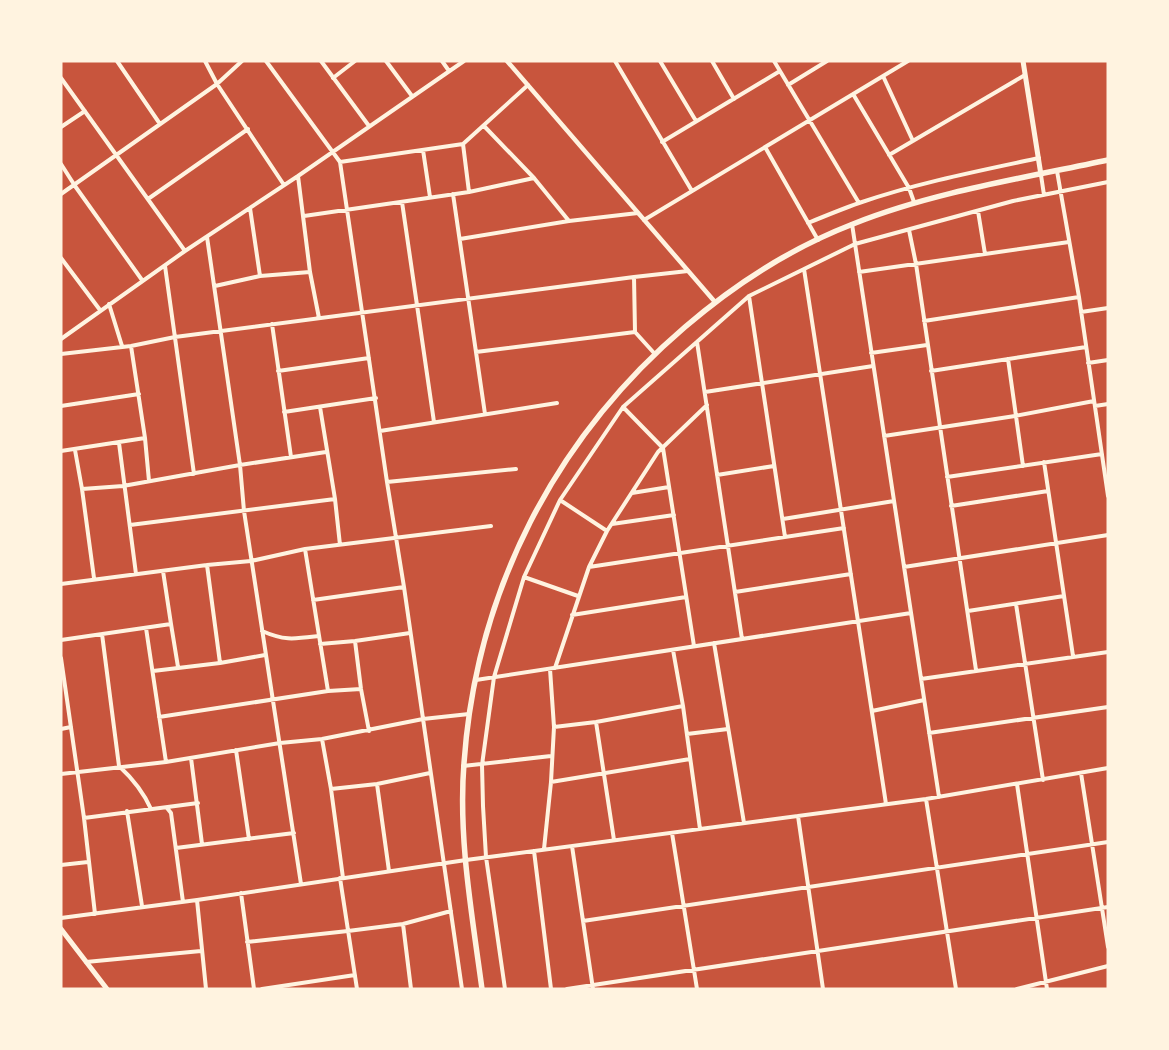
<svg xmlns="http://www.w3.org/2000/svg" width="1169" height="1050" font-family="Bitter,serif">
<style>
.lines{fill:none;stroke-linecap:round;stroke-linejoin:round}
.minor{stroke:#fff3e0;stroke-width:4}
.tertiary{stroke:#fff3e0;stroke-width:4.5}
.secondary{stroke:#fff3e0;stroke-width:5}
.primary{stroke:#fff3e0;stroke-width:5.5}
</style>
<rect width="100%" height="100%" fill="#c8553d"/>
<g class="lines">
<!-- minor -->
<path class="minor" d="M117,61L160,124
M205,61L217,84L284,185
M266,61L340,162L387,482L404,587L462,989
M321,61L369,126
M386,61L412,96
M442,61L449,71
M615,61L692,191
M660,61L696,121
M712,61L734,99
M774,61L859,203
M883,76L913,141
M61,78L185,251
M333,78L355,61
M788,85L827,61
M853,94L909,188L914,202
M484,126L534,178L569,221
M61,127L85,111
M662,142L780,71
M463,144L469,192
M765,147L818,240
M423,150L430,197
M889,155L1025,75
M340,162L463,144L528,85
M61,164L75,186L142,280
M1057,171L1079,297L1108,496
M1041,175L1044,195
M298,176L310,272L319,318
M61,194L217,84L242,61
M453,194L485,414
M148,199L248,129
M402,202L434,422
M250,208L260,276
M978,211L985,254
M304,216L469,192L534,178
M644,220L908,61
M808,223C825,216 842,209 859,203C917,183 978,171 1039,158
M852,224L939,797
M909,230L916,264L976,670
M207,237L240,465L244,511L301,884
M460,239L569,221L638,213
M61,258L100,310
M165,266L194,474
M804,269L886,804
M859,272L1069,242
M634,277L635,332L654,353
M215,286L260,276L310,272
M749,296L785,537
M109,304L122,346
M1081,312L1108,308
M924,321L1079,297
M272,324L291,457
M61,339L185,251L298,176L464,61
M697,342L742,639
M131,346L145,438L149,481
M476,352L635,332
M871,353L927,345
M61,354L131,346L175,337L634,277L688,271
M1008,359L1023,466
M1088,363L1108,360
M278,371L369,358
M931,371L1086,347
M705,392L873,366
M61,406L139,394
M1095,406L1108,404
M320,407L335,499L340,545
M623,407L663,448L694,646
M284,412L376,398
M380,431L557,403
M884,436L1015,416L1094,401
M119,443L136,574
M75,450L82,489L94,578
M61,451L145,438
M1044,462L1073,656
M717,475L774,466
M947,477L1102,454
M387,482L516,469
M82,489L123,486L240,465L326,452
M632,493L669,487
M560,500L607,531
M951,506L1048,491
M783,519L894,501
M612,524L674,515
M130,525L335,499
M305,549L328,691
M207,565L220,663
M589,567L844,528
M904,567L1108,535
M524,577L578,596
M61,584L207,565L251,561L305,549L491,526
M735,592L851,574
M313,600L404,587
M1016,604L1043,780
M968,611L1064,596
M572,615L686,597
M171,624L178,667
M146,628L166,762
M262,631C285,641 294,639 319,636
M102,634L119,766C133,779 143,791 151,809
M61,640L171,624L163,571
M355,641L361,689L369,731
M714,643L744,823
M320,644L355,641L410,633
M673,650L683,706L700,829
M61,658L84,818L95,914
M555,668L589,567L607,531L658,452L707,405
M153,671L220,663L265,655
M921,679L1108,652
M476,680L911,613
M872,711L924,700
M159,717L328,691L361,689
M596,722L614,840
M554,727L596,722L683,706
M61,729L71,727
M929,733L1108,707
M687,734L728,729
M322,739L331,789L343,878
M236,750L249,839
M191,758L202,844
M463,766L551,756
M1081,773L1108,947
M61,774L166,762L280,743L322,739L423,719L469,714
M551,782L690,759
M377,784L389,871
M1017,784L1047,989
M331,789L377,784L430,773
M926,799L956,989
M167,808L171,813L183,902
M127,811L142,906
M798,816L823,989
M84,818L198,803
M672,833L697,989
M572,846L593,989
M176,848L294,833
M544,849L551,782L554,727L550,669
M534,851L551,989
M61,865L88,862
M340,878L357,989
M241,893L254,989
M197,900L206,989
M61,918L197,900L466,860L926,799L1108,768
M583,921L1108,842
M403,924L411,989
M247,942L348,931L403,924L451,911
M86,962L201,951
M262,989L355,975
M505,989L486,857L483,806L482,765L494,677L524,577L560,500L623,407L749,296L855,244L1013,201L1108,182
M567,989L1108,907
M1017,989L1108,966"/>
<!-- tertiary -->
<path class="tertiary" d="M507,61L715,302"/>
<!-- secondary -->
<path class="secondary" d="M1023,61L1041,175
M61,929L107,989"/>
<!-- primary -->
<path class="primary" d="M482,989C472,914 458,838 464,763C476,591 555,438 685,327C735,284 791,248 853,224C933,192 1024,178 1108,160"/>
</g>
<!-- border -->
<rect width="1169" height="1050" fill="none" stroke="#fff3e0" stroke-width="125"/>
</svg>
